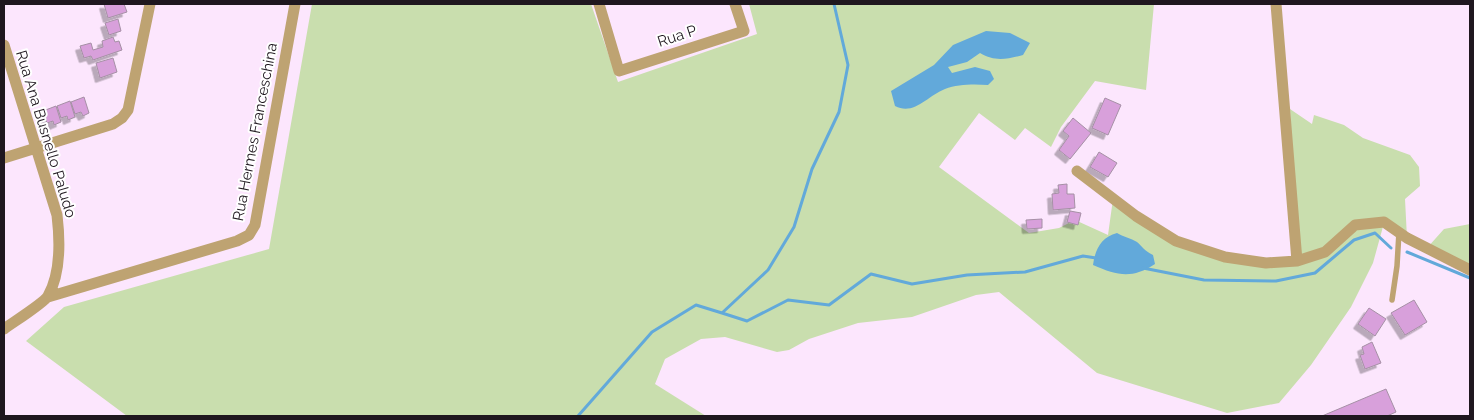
<svg xmlns="http://www.w3.org/2000/svg" width="1474" height="420" font-family="Raleway,sans-serif">
<style>
.green{fill:#c9deae}
.water{fill:#62a9da}
.lines{fill:none;stroke-linecap:round;stroke-linejoin:round}
.stream{stroke:#62a9da;stroke-width:3}
.building{fill:#d8a0db;stroke:#a590a5;filter:url(#shadow)}
.service{stroke:#bea372;stroke-width:5.5}
.minor{stroke:#bea372;stroke-width:11}
.labels{text-anchor:middle;stroke-width:4;stroke-linejoin:round;paint-order:stroke}
.street-label{font-size:15px;fill:#1f171f;stroke:#fff}
</style>
<defs>
<filter id="shadow"><feDropShadow dx="-4.5" dy="4.5" stdDeviation="0" flood-color="#0004"/></filter>
</defs>
<rect width="100%" height="100%" fill="#fce6fd"/>
<!-- green -->
<path class="green" d="M312,4H591L618,82L757,34L749,4H1154L1146,90L1095,81L1061,127L1051,147L1025,128L1015,140L979,113L939,167L1029,233L1059,228L1075,220L1108,235L1113,199L1176,241L1225,257L1296,261L1290,109L1312,124L1314,115L1344,125L1363,138L1410,155L1419,167L1420,186L1405,199L1407,238L1384,223L1373,263L1351,307L1311,365L1279,403L1227,413L1097,373L999,292L976,295L912,317L858,323L809,339L789,350L777,352L725,337L701,339L665,359L655,384L706,416H127L26,341L64,307L269,249Z
M1470,224V270L1427,248L1444,229Z"/>
<!-- water -->
<path class="water" d="M986,31L1010,33L1030,43L1023,55C1007,59 995,62 980,53L967,62L948,67L952,73L975,67L990,71L994,79L988,85C974,84 958,84 945,89C927,96 914,116 895,106L891,91L934,65L953,45Z
M1117,233C1123,237 1131,238 1137,242C1143,247 1143,250 1153,255L1155,264C1132,279 1118,276 1093,265C1095,250 1101,237 1117,233Z"/>
<g class="lines">
<!-- stream -->
<path class="stream" d="M1407,252L1470,278
M1143,268L1204,280L1276,281L1315,273L1354,240L1375,233L1391,248
M722,313L747,321L788,300L829,305L871,274L912,284L967,275L1025,272L1083,256L1096,258
M578,416L652,332L696,305L722,313L768,270L794,227L812,169L839,112L848,65L834,4"/>
</g>
<!-- building -->
<path class="building" d="M104,4H124L127,12L108,18Z
M118,19L121,31L109,35L105,23Z
M113,37L115,42L119,41L122,50L93,60L91,56L84,58L80,46L91,43L93,50L103,47L102,41Z
M113,58L117,72L100,78L96,63Z
M84,97L89,113L83,116L81,112L75,114L71,102Z
M1105,98L1121,105L1108,135L1092,128Z
M70,101L75,117L68,120L67,116L61,118L57,106Z
M56,106L61,122L54,125L53,121L47,123L43,111Z
M1073,118L1091,133L1070,159L1059,150L1069,136L1063,131Z
M1099,152L1117,163L1108,177L1090,167Z
M1067,184V194H1074L1075,208L1053,210L1052,194L1059,193L1058,185Z
M1070,211L1081,213L1078,225L1067,222Z
M1042,219V228L1027,229L1026,220Z
M1414,300L1427,322L1405,335L1391,313Z
M1369,308L1386,319L1375,336L1358,324Z
M1372,342L1381,363L1365,369L1360,355L1364,354L1362,347Z
M1386,389L1396,412L1387,416H1322Z"/>
<g class="lines">
<!-- service -->
<path class="service" d="M1392,300L1397,266L1399,232"/>
<!-- minor -->
<path class="minor" d="M599,4L619,71L744,31L735,4
M1276,4L1297,261
M4,45L57,215C60,240 61,273 48,296C44,303 12,323 4,329
M4,158L113,124L122,118L128,110L150,4
M1077,171L1136,216L1176,241L1225,257L1266,263L1297,261L1325,252L1355,225L1384,222L1407,238L1470,270
M48,297L237,241L249,235L255,225L295,4"/>
</g>
<g class="labels">
<!-- street labels -->
<g class="street-label">
<text transform="translate(677 36) rotate(-18)" y="5">Rua P</text>
<text transform="translate(255 132) rotate(-79)" y="5">Rua Hermes Franceschina</text>
<text transform="translate(46 134) rotate(73)" y="5">Rua Ana Busnello Paludo</text>
</g>
</g>
<!-- border -->
<rect width="1474" height="420" fill="none" stroke="#1f171f" stroke-width="10"/>
</svg>
